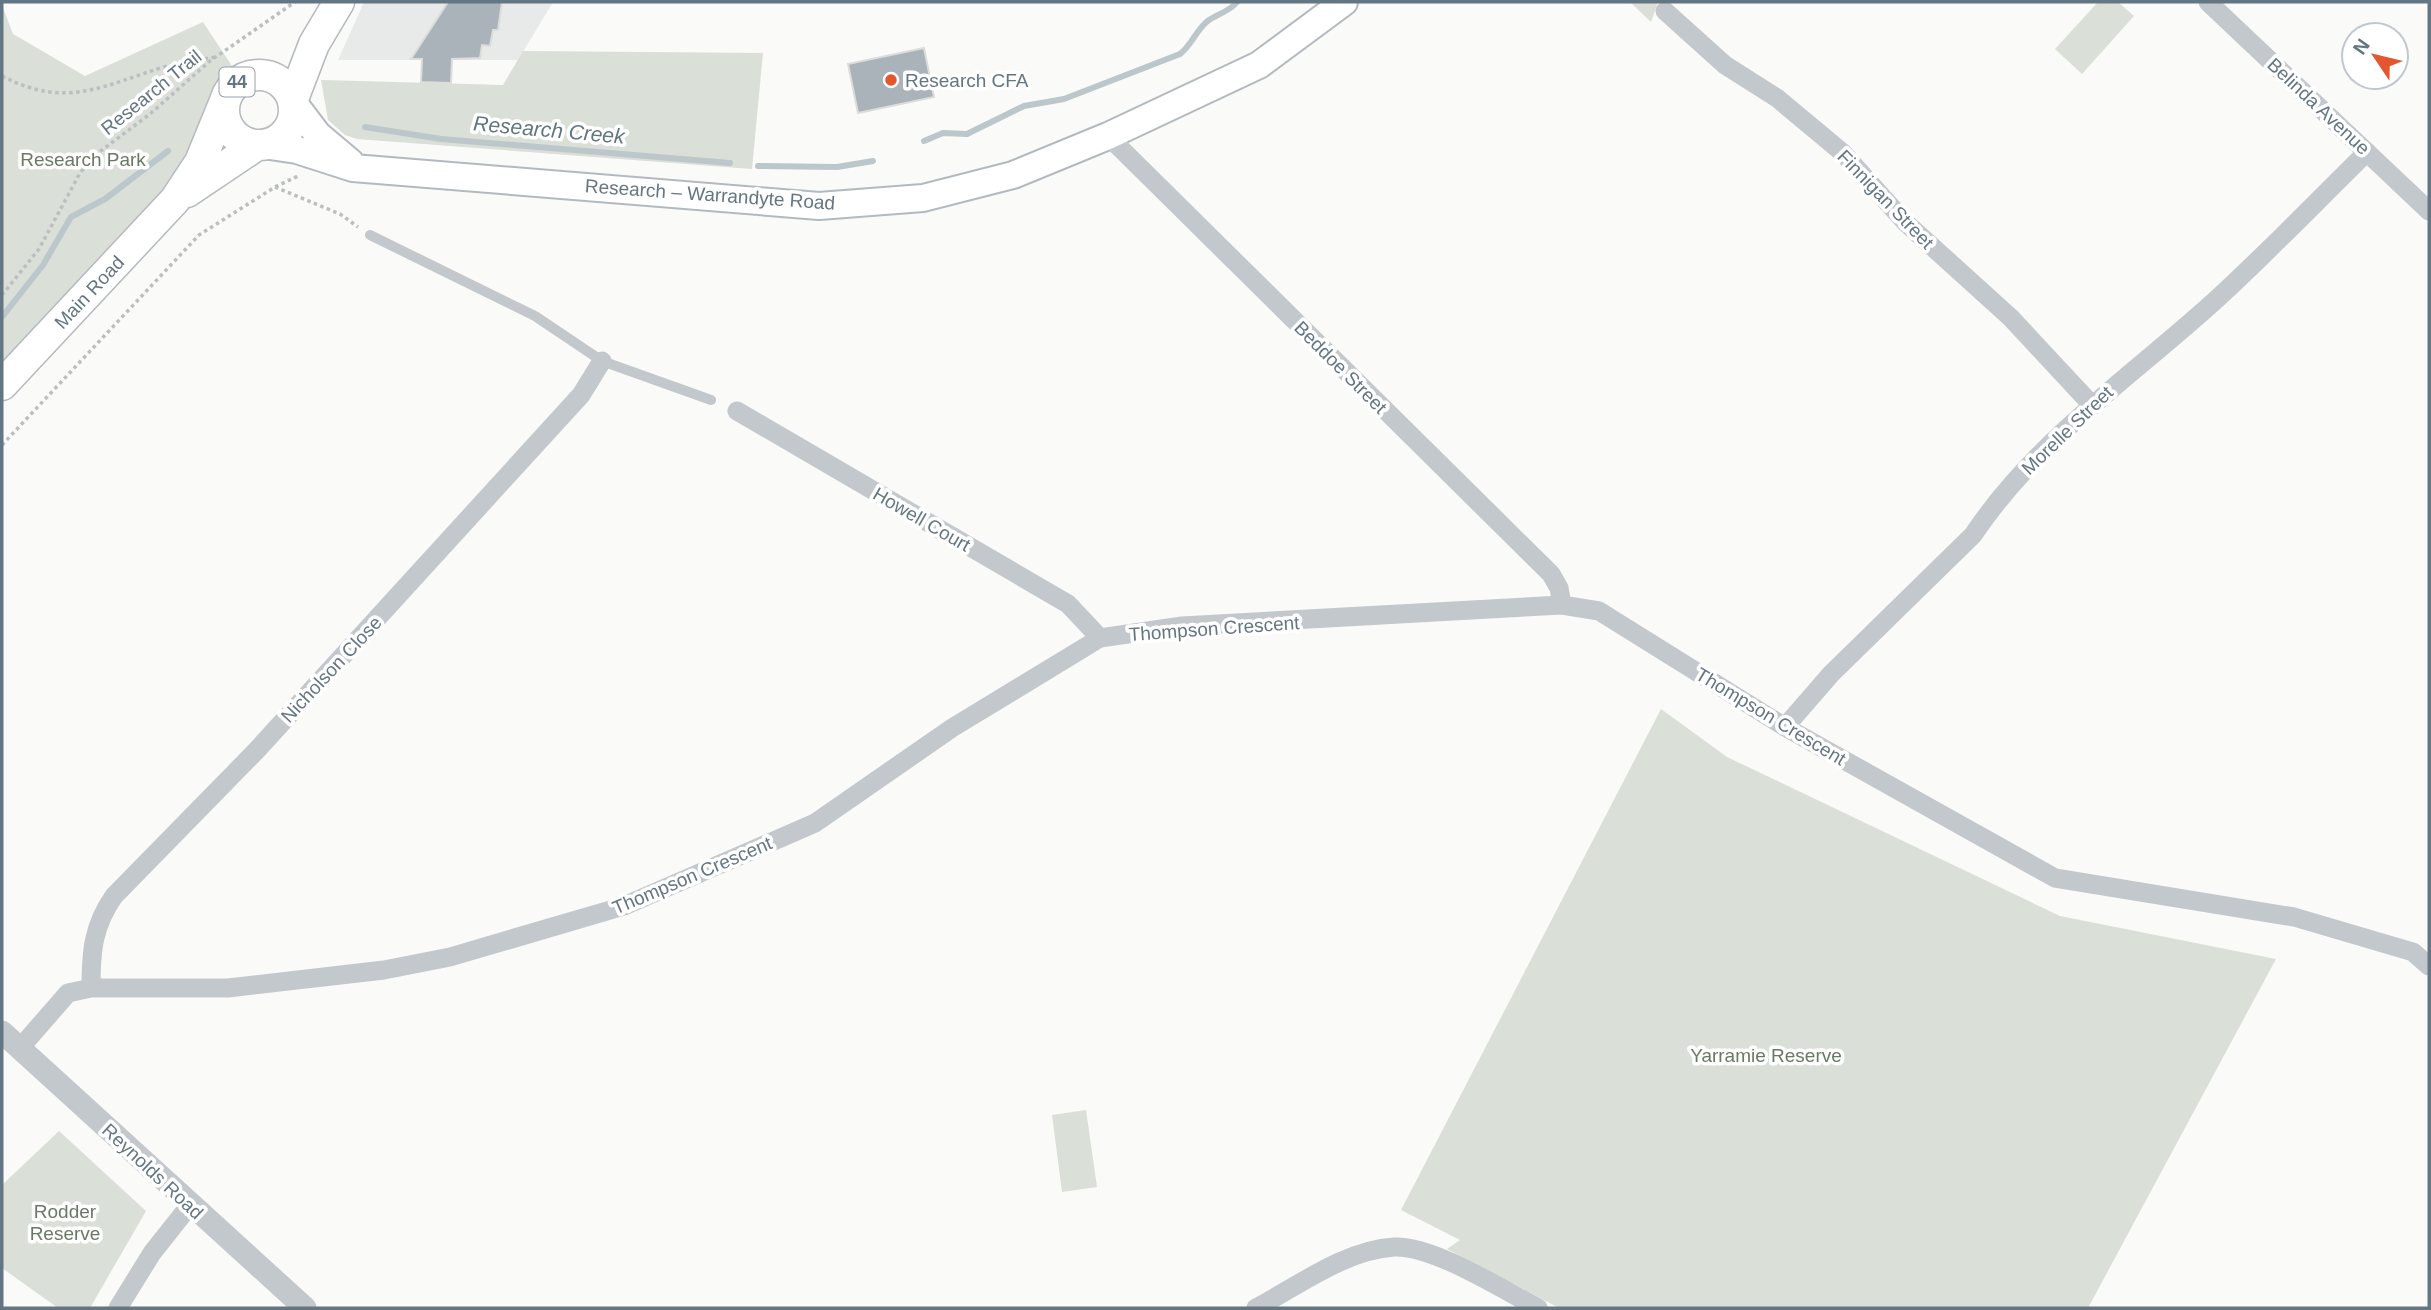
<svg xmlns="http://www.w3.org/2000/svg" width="2431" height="1310" font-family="Arial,sans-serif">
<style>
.built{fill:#e8e9e9}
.green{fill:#dadfd7}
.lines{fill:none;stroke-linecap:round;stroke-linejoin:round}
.stream{stroke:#bbc7cb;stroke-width:6}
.building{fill:#aab3b9;stroke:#dcdcda;stroke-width:2}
.secondary-casing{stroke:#b3babf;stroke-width:30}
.primary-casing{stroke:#b5babe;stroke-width:33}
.path{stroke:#bbbfc2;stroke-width:3.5;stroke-dasharray:3.5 3.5;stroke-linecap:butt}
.service{stroke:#c3c8cc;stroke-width:10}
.minor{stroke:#c3c8cc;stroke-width:19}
.tertiary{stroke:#c3c8cc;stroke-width:23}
.secondary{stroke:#fff;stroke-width:26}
.primary{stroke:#fff;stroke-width:30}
.poi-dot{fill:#e4572e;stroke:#fff;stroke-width:2.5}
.labels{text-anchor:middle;stroke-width:7;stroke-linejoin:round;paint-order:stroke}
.shield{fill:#fff;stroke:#939fa8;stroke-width:2}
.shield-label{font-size:18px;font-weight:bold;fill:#657683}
.poi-label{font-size:19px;fill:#657683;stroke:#fff;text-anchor:start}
.street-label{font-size:19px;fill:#657683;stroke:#fff}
.park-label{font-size:19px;fill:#687a64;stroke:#fff}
.water-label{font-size:21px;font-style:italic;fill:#60757c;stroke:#fff}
</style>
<rect width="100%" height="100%" fill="#fafaf8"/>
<!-- built -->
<path class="built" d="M364,2H553L518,60H338Z"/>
<!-- green -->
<path class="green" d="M1630,2H1658L1651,22Z
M2098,2H2118L2134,16L2082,74L2055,49Z
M2,5L13,34L85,76L203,22L234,69L216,89L206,128L171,185L2,365Z
M523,51L763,53L752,169L357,139L345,135L328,120L321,80L503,85Z
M1661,709L1727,757L2060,916L2276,959L2088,1308H1559L1447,1249L1460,1240L1401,1210Z
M1086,1110L1097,1187L1062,1192L1052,1115Z
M59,1131L146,1211L90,1308H58L2,1268V1185Z"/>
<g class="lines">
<!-- stream -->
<path class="stream" d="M365,127L441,139L730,163
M924,141L943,133L967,134L1024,106L1064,99L1180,54C1192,45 1197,28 1209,20C1219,13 1229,12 1237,2
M758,166L837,167L873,161
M2,317L43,265L71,217L105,199L168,151"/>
</g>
<!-- building -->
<path class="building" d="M448,2H502L498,30H493L490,46L482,45L480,58L452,59L451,83L421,82L422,59H411Z
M924,48L934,97L858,113L848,64Z"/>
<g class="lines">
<defs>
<path id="secondary" d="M293,102L318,135L350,162
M263,145L297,150L353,168L819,206L923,198L1013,175L1108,136L1259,65L1344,2"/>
<path id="primary" d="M224 110a35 35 0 1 1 70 0a35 35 0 1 1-70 0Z
M293,99L314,44L339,2
M187,192L257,145
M2,385L175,200L200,162L225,101"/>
</defs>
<!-- secondary casing -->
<use href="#secondary" class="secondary-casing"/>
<!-- primary casing -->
<use href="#primary" class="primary-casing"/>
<!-- path -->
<path class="path" d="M2,76C67,110 104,85 167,66C183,62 199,60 215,57
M275,187L340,214L358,227
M2,295L39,249L80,173L94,156L150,114L210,61L295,2
M2,445L199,235L275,187L298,176"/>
<!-- service -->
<path class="service" d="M370,235L535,316L602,361L711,400"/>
<!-- minor -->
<path class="minor" d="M2208,2L2429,211
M1665,11L1725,65L1777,98L1843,153L1905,222L2011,318L2091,404
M1108,136L1551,574L1559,588L1562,605
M737,411L1068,604L1100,638
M1785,727L1831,674L1973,535C2038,438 2134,375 2219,297C2270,250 2318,200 2367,152
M91,988C91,951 93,926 114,896L256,751L581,395L602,361
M20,1048L68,993L91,988H228L384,970L450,957L624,906L815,823L952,728L1100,638L1182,626L1562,605L1599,611L1785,727L2055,878L2294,917L2413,952L2429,966
M118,1308L152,1253L190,1205
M1256,1308C1298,1286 1345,1250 1394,1247C1433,1245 1503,1290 1538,1308"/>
<!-- tertiary -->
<path class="tertiary" d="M2,1032L305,1308"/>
<!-- secondary -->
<use href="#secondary" class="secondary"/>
<!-- primary -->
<use href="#primary" class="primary"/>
</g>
<!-- markers -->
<circle class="poi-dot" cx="891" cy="80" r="7"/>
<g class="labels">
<!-- shield labels -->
<rect class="shield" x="219.5" y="67.5" width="35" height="29" rx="5"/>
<g class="shield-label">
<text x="237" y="88">44</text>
</g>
<!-- poi labels -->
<g class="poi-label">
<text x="905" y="87">Research CFA</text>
</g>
<!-- street labels -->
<g class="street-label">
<text transform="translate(151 92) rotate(-39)" y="7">Research Trail</text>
<text transform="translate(2319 106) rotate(43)" y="7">Belinda Avenue</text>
<text transform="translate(710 194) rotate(4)" y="7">Research – Warrandyte Road</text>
<text transform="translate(1886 199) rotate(46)" y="7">Finnigan Street</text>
<text transform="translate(89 292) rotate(-47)" y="7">Main Road</text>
<text transform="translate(1341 367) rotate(45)" y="7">Beddoe Street</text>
<text transform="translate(2067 430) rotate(-44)" y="7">Morelle Street</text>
<text transform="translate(922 519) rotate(30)" y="7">Howell Court</text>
<text transform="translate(1214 628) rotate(-4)" y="7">Thompson Crescent</text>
<text transform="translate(331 669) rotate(-47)" y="7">Nicholson Close</text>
<text transform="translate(1771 716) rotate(31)" y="7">Thompson Crescent</text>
<text transform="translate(692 875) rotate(-23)" y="7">Thompson Crescent</text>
<text transform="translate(153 1171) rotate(43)" y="7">Reynolds Road</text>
</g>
<!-- park labels -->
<g class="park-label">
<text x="83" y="166">Research Park</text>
<text x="1766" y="1062">Yarramie Reserve</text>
<text x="65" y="1218">Rodder<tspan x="65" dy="22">Reserve</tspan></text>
</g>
<!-- water labels -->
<g class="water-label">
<text transform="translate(549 130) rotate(5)" y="7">Research Creek</text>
</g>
</g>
<!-- border -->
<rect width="2431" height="1310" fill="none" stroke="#657683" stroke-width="7"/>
<!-- north arrow -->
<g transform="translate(2375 56) rotate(305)"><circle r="33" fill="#ffffff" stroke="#c1c8cd" stroke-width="2"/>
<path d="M0-5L12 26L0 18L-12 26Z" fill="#e4572e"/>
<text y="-10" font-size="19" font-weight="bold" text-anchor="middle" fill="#657683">N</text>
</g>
</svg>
